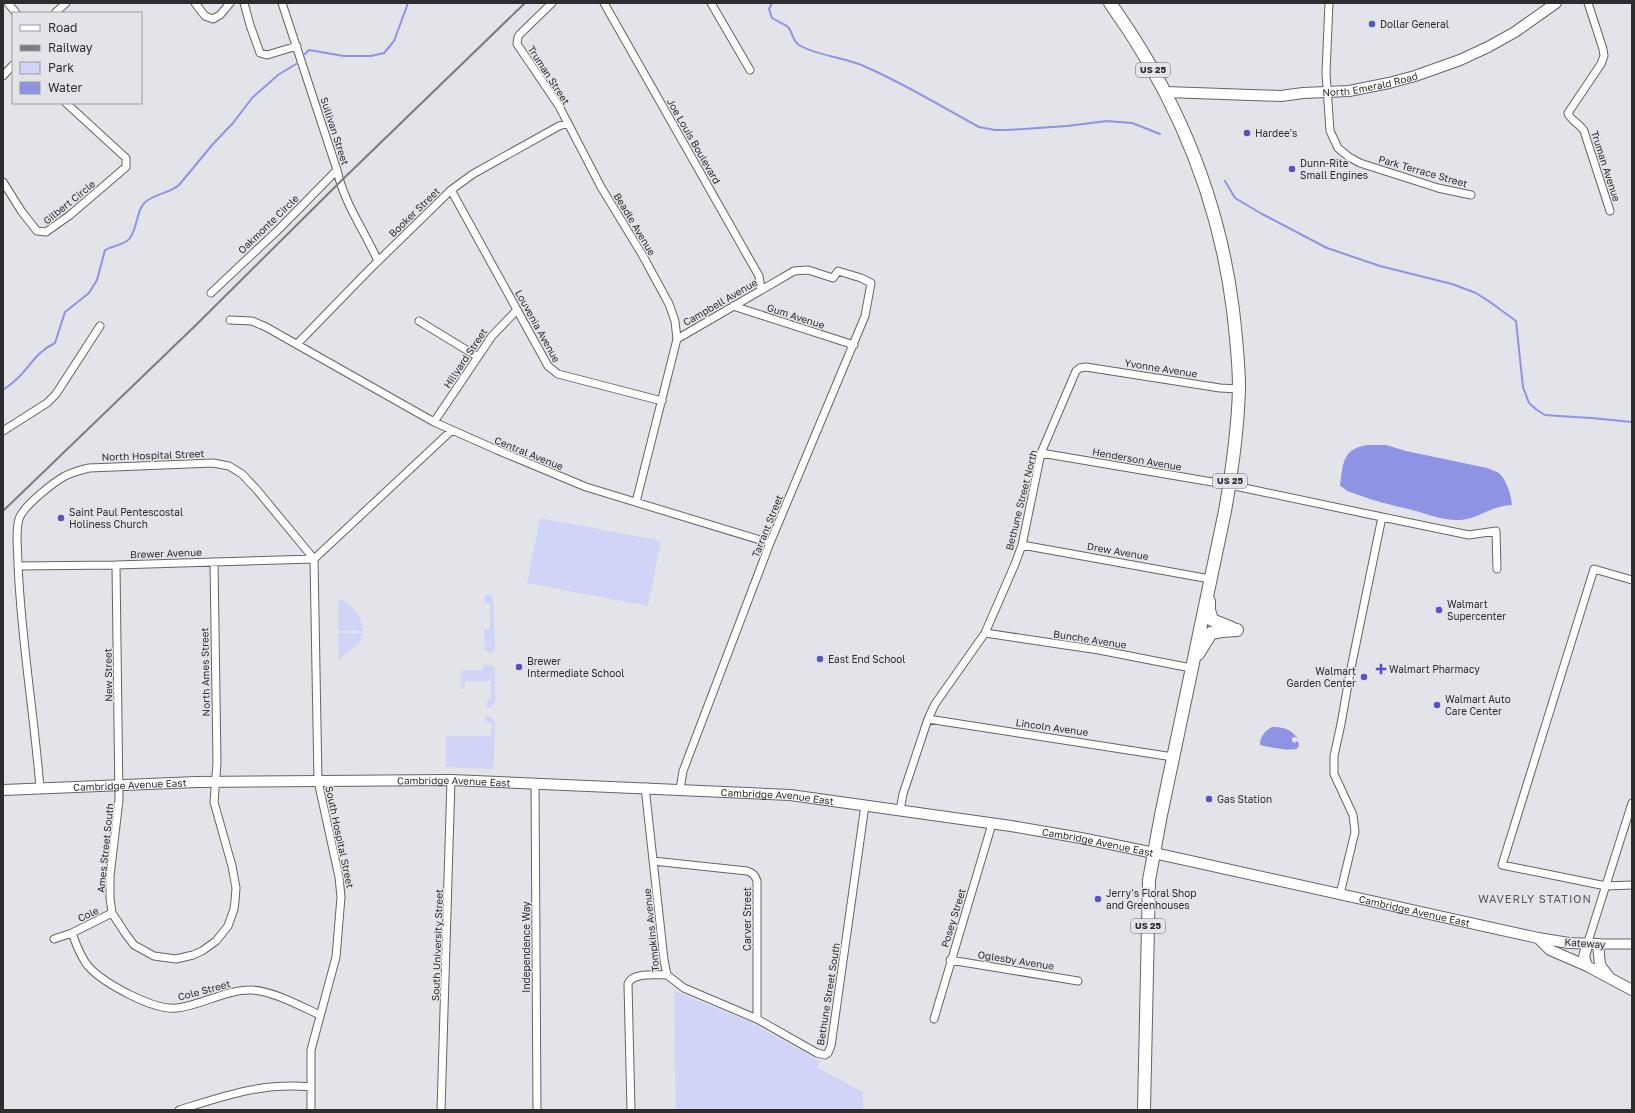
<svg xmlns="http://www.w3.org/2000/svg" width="1635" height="1113" font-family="'Golos Text',sans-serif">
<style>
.green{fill:#d0d4f6}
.water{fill:#8e93e4}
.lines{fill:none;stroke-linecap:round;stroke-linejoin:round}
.stream{stroke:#8e93e4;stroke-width:2}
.minor-casing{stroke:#646469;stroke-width:9}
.tertiary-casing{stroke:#646469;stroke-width:11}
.secondary-casing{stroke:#646469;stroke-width:12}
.trunk-casing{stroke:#646469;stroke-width:14}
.minor{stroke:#fff;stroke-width:7}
.tertiary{stroke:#fff;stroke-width:9}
.secondary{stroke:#fff;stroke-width:10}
.trunk{stroke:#fff;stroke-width:12}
.rail{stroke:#7b7c7f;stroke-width:2}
.poi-dot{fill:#5851c9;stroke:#e3e4e9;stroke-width:1.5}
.labels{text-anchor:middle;stroke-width:3;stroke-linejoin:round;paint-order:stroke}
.shield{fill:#e3e4e9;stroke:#646467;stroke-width:1}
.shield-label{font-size:9px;font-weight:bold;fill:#2d2d2f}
.poi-label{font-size:10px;fill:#2d2d2f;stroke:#e3e4e9;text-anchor:start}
.street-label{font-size:10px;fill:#2d2d2f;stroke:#e3e4e9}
.neighbourhood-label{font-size:11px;letter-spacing:1px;fill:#56575b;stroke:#e3e4e9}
</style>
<rect width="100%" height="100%" fill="#e3e4e9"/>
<!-- green -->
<path class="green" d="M540,518L661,541L648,606L527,583Z
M488,594L493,598L495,649L493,652L490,653L485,650L484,629H490V604L484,601L486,595Z
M338,600C354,602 362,617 363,631H355L353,629L351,631H338Z
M338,633H351L353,635L355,633H363L359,643L339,660Z
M483,664L494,666L495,669V703L489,708L486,707V703L491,697V681H465V689H461V670H483Z
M486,716L491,717L495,721L494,763L492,769L446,767V736H491L492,723L485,722Z
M674,991L750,1022L820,1061L818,1068L863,1092V1110H676Z"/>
<!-- water -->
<path class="water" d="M1367,445H1386L1406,451L1487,468C1491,470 1496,471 1499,473C1507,481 1511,495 1512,505C1492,505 1475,521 1457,520C1442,520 1427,514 1412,510C1391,505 1371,500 1350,492C1346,491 1345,488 1340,486C1343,464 1342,449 1367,445Z
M1272,727C1284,727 1291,729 1298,739L1295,737L1292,738V741L1295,743L1297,741L1299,744L1298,748C1292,752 1268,747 1260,745C1260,736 1265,731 1272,727Z"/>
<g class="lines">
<!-- stream -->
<path class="stream" d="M772,3L769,9L772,18C777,21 784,24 788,27C793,32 792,41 799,45C817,56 845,57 866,67C905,84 942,107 979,127L995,130H1007L1067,126L1107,121L1132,123L1160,134
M305,54L309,50L344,56H371L384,53L394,41L408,3
M1225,181L1235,198L1262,214L1327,248L1380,266L1452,284L1476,293L1490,302L1516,321L1523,387L1529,403L1537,410L1545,415L1559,416L1591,418L1632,422
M3,390C9,386 15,381 20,376C33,362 37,352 55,343L65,312L89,293L97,280L105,250C112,246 125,245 130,238C138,228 136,207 148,200C158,193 170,193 179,185L213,144L233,123L252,98L278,75L296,64"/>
<defs>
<path id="minor" d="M8,3L16,13
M195,3L205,16L213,19L220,15L230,3
M244,3L250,25L260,53L267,55L297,46
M282,3L337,170C344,203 364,230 378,261
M552,3L520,34L518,37L517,44L559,106L601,187L643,256L669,304L675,321L677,339
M604,3L759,276L761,290
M711,3L750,70
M1329,3L1326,73L1330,131L1338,148L1349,157L1360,163L1438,188L1471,195
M1588,3L1603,49L1604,56L1601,64L1568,113C1570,120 1580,124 1584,131L1610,211
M55,13L66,3
M3,76L13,65
M3,182L22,212L37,231L46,232L70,215L126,167V158L66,103
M451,190L548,366L558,374L662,401
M211,293L279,229L337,170
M733,306L854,345
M230,320L252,321L266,327L434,422L497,450L586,487L770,543
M419,321L478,357
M297,344L369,270L451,190L473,174L559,126L568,123
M434,422L492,336L517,310
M3,431L47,403L56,394L100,326
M1041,453L1230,485L1382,517L1350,673L1341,724L1334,756V774L1353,815L1355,832L1340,894
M636,502L677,339L794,271L808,270L833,278L838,271L861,278L871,283L865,316L770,543L683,771L680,789
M1382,517L1469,535L1496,531L1497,569
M1022,545L1210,579
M116,565L119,800L110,876V898L112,913L125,933L134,945L154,956L176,959L193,955L202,951L216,941L228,926L234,909L235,901L236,888L232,866L214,802L217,763L214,562
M18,566L116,565L314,559L451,431
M1632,580L1594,569L1502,865L1606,886L1632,885
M985,633L1099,650L1191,668
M928,719L1173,757
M535,783L537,1110
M645,787L664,960L667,975
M40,788C34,713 21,639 18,564C18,550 15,532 19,519C23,506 54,482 65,476C73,472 80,470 89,468L213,463L229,466L242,474L257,490L314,559L318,781L339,877L341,897L336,957L311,1050V1110
M900,810L903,794L928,719L935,704L985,633L1015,564L1022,545L1041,453L1076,371L1080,368L1086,367L1220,388L1239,389
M653,861L747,871C753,873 755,875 757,881V1019
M72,933C76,944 80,956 88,966C103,983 154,1011 177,1008C203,1005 226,989 252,990C273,991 300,1006 320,1015
M54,939L72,933L112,913
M1587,945L1632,803
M950,960L1078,981
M667,975L684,988L757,1019L817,1053L825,1055L828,1053L831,1046L865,805
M934,1019L992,824
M179,1110C224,1096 263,1082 311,1087
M441,1110L451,780
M631,1110L628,984C632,972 656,975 667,975"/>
<path id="tertiary" d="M1598,944H1632"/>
<g id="secondary">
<path id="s1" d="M1166,92L1281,96L1303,93L1349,91L1389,83L1415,76L1460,60L1488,47L1515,32L1556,3"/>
<path id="s2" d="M3,790L197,782L451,780L790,795L1011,826L1081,838L1154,853L1538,938L1569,943L1598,944L1600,965L1609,977"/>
<path d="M1538,938L1550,950L1587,966"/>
<path d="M1587,945L1584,957L1587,966L1632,990"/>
</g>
<path id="trunk" d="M1110,3C1176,95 1219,198 1233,310C1236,336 1239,362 1239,388C1238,430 1232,471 1225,511L1161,815L1149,880L1144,1110
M1209,601V610L1212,620L1232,628
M1198,654L1211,633L1222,631L1237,630"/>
</defs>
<!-- minor casing -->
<use href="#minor" class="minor-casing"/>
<!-- tertiary casing -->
<use href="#tertiary" class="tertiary-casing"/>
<!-- secondary casing -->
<use href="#secondary" class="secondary-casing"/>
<!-- trunk casing -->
<use href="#trunk" class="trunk-casing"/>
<!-- minor -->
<use href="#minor" class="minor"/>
<!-- tertiary -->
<use href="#tertiary" class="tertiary"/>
<!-- secondary -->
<use href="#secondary" class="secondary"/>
<!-- trunk -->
<use href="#trunk" class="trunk"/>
<!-- rail -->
<path class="rail" d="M3,511L197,324L340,182L525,3"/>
</g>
<!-- markers -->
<g class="poi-dot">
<circle cx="1372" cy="24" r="4"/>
<circle cx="1247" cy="133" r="4"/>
<circle cx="1292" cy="169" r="4"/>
<circle cx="61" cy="518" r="4"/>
<circle cx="1439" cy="610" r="4"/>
<circle cx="820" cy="659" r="4"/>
<circle cx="519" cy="667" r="4"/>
<path d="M1379 663h4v4h4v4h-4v4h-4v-4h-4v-4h4z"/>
<circle cx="1364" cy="677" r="4"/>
<circle cx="1437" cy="705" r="4"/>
<circle cx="1209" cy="799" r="4"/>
<circle cx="1098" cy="899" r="4"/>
</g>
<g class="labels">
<!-- shield labels -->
<g class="shield">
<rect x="1136" y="63" width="34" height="14" rx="3"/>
<rect x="1213" y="474" width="34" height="14" rx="3"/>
<rect x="1131" y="919" width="34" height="14" rx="3"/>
</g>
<g class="shield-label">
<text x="1153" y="73">US 25</text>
<text x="1230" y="484">US 25</text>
<text x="1148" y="929">US 25</text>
</g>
<!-- poi labels -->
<g class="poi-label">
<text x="1380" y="28">Dollar General</text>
<text x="1255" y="137">Hardee's</text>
<text x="1300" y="167">Dunn-Rite<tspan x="1300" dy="12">Small Engines</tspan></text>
<text x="69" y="516">Saint Paul Pentescostal<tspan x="69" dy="12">Holiness Church</tspan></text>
<text x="1447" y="608">Walmart<tspan x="1447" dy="12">Supercenter</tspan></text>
<text x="828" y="663">East End School</text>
<text x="527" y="665">Brewer<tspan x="527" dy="12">Intermediate School</tspan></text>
<text x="1389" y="673">Walmart Pharmacy</text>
<text x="1356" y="675" text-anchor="end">Walmart<tspan x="1356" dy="12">Garden Center</tspan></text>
<text x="1445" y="703">Walmart Auto<tspan x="1445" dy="12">Care Center</tspan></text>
<text x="1217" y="803">Gas Station</text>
<text x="1106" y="897">Jerry's Floral Shop<tspan x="1106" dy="12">and Greenhouses</tspan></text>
</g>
<!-- street labels -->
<g class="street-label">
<text transform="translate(549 75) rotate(57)" y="4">Truman Street</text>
<text dy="4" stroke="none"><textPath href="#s1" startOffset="205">North Emerald Road</textPath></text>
<text transform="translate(335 131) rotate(72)" y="4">Sullivan Street</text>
<text transform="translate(694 141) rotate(60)" y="4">Joe Louis Boulevard</text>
<text transform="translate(1606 166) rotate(72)" y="4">Truman Avenue</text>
<text transform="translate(1423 171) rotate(16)" y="4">Park Terrace Street</text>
<text transform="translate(69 202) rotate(-39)" y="4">Gilbert Circle</text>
<text transform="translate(414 212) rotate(-44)" y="4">Booker Street</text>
<text transform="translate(268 224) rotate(-44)" y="4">Oakmonte Circle</text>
<text transform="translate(635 224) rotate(59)" y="4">Beadle Avenue</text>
<text transform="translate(720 302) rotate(-30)" y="4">Campbell Avenue</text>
<text transform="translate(796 316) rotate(18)" y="4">Gum Avenue</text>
<text transform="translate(538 326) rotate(61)" y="4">Louvenia Avenue</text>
<text transform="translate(465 358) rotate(-56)" y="4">Hillyard Street</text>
<text transform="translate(1161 368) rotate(9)" y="4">Yvonne Avenue</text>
<text transform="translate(529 453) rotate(22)" y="4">Central Avenue</text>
<text transform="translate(153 455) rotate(-2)" y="4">North Hospital Street</text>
<text transform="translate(1137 459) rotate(10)" y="4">Henderson Avenue</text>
<text transform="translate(1021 500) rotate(-76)" y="4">Bethune Street North</text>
<text transform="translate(767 526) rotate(-68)" y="4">Tarrant Street</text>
<text transform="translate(1118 551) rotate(10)" y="4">Drew Avenue</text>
<text transform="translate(166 553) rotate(-2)" y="4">Brewer Avenue</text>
<text transform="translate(1090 639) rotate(9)" y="4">Bunche Avenue</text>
<text transform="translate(205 672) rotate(-91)" y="4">North Ames Street</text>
<text transform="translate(108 675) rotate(-91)" y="4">New Street</text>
<text transform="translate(1052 727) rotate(8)" y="4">Lincoln Avenue</text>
<text dy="4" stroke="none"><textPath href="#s2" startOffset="451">Cambridge Avenue East</textPath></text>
<text dy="4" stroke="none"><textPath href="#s2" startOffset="127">Cambridge Avenue East</textPath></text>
<text dy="4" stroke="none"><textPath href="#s2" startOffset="775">Cambridge Avenue East</textPath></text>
<text transform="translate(340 837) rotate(78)" y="4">South Hospital Street</text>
<text dy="4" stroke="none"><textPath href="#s2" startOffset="1099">Cambridge Avenue East</textPath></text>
<text transform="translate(105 848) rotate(-84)" y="4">Ames Street South</text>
<text dy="4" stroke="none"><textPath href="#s2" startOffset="1423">Cambridge Avenue East</textPath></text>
<text transform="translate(88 914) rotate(-26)" y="4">Cole</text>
<text transform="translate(953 918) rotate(-73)" y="4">Posey Street</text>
<text transform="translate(747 919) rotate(-90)" y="4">Carver Street</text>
<text transform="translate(651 930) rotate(-96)" y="4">Tompkins Avenue</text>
<text transform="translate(1585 943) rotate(4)" y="4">Kateway</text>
<text transform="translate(437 945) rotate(-88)" y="4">South University Street</text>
<text transform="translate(526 947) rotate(-90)" y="4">Independence Way</text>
<text transform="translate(1016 960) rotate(9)" y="4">Oglesby Avenue</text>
<text transform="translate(204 990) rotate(-15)" y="4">Cole Street</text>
<text transform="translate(828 994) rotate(-81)" y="4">Bethune Street South</text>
</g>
<!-- neighbourhood labels -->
<g class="neighbourhood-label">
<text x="1535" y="903">WAVERLY STATION</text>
</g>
</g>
<!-- border -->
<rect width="1635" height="1113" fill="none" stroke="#2d2d2f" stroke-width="8"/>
<!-- legend -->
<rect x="12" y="12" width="130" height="92" fill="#e3e4e9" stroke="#9a9b9f"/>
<rect x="20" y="25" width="20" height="6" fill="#ffffff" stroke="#9a9b9f"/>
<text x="48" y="32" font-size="12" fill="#2d2d2f">Road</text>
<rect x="20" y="45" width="20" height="6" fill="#7b7c7f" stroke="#9a9b9f"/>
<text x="48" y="52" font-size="12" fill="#2d2d2f">Railway</text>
<rect x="20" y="62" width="20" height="12" fill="#d0d4f6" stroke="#9a9b9f"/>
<text x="48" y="72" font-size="12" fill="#2d2d2f">Park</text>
<rect x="20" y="82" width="20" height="12" fill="#8e93e4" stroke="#9a9b9f"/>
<text x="48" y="92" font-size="12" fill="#2d2d2f">Water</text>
</svg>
